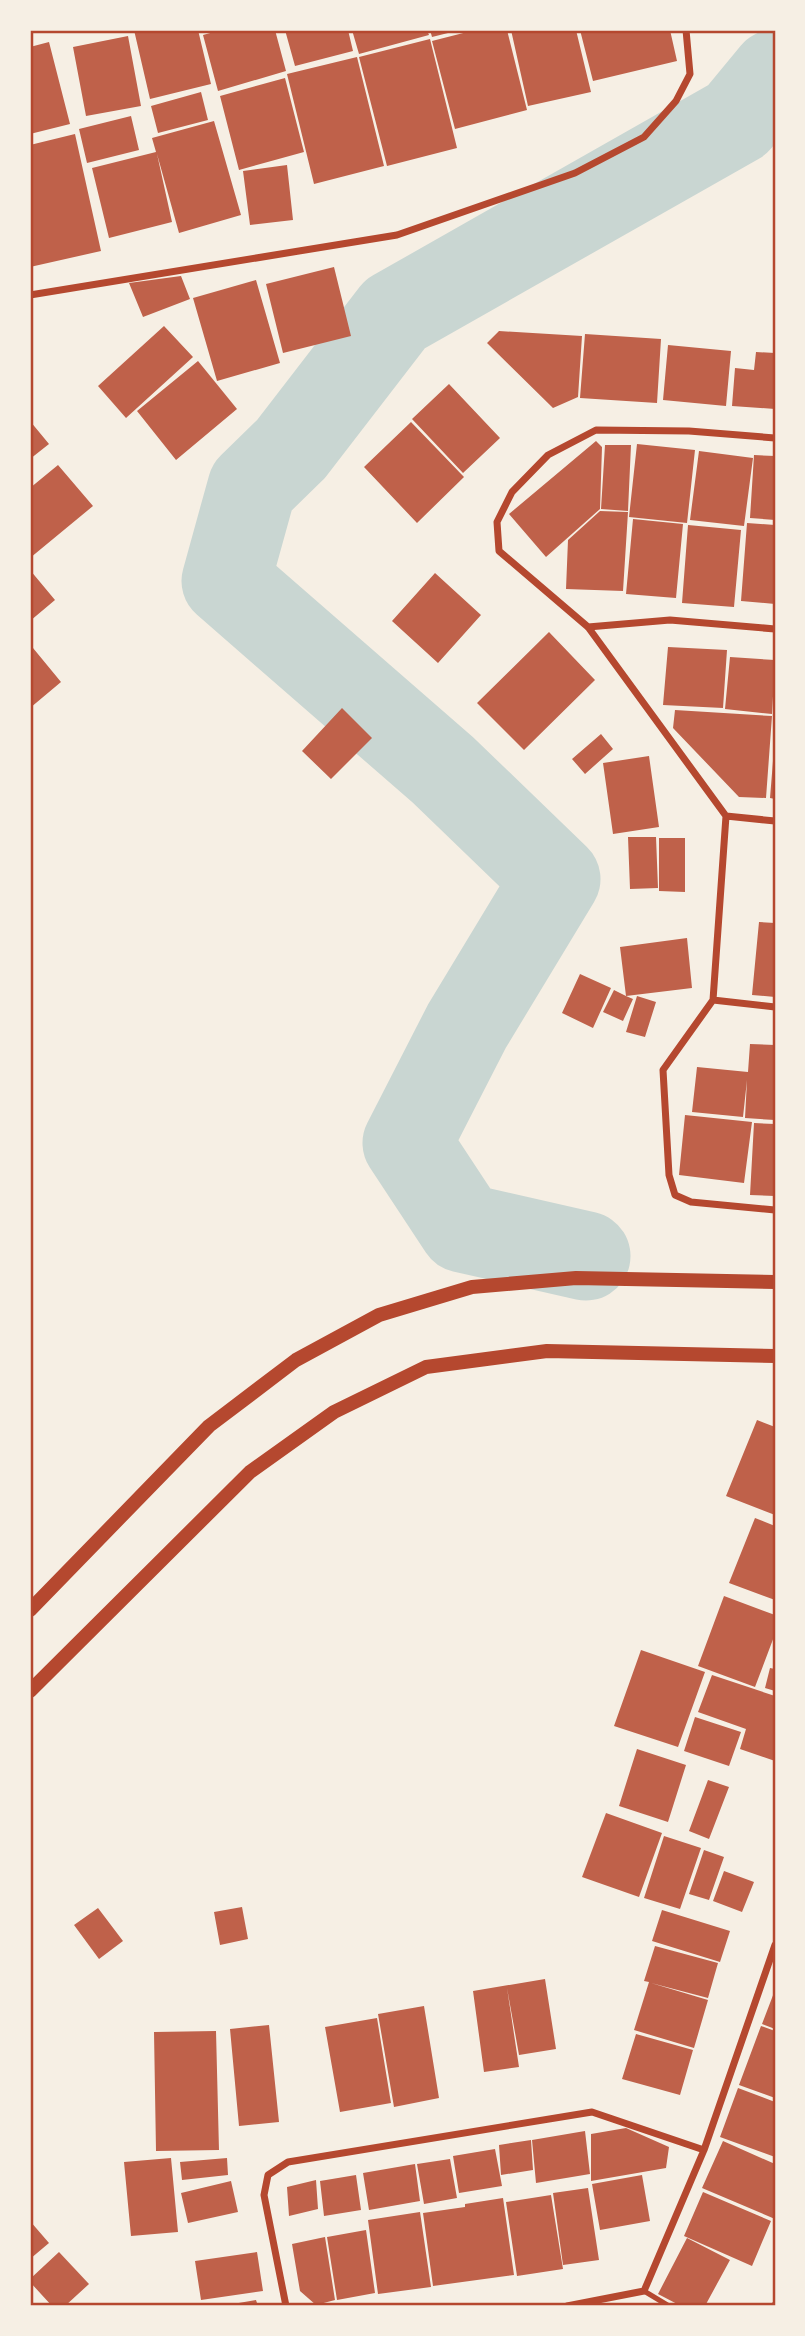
<svg xmlns="http://www.w3.org/2000/svg" width="805" height="2336" font-family="'Roboto Condensed',sans-serif">
<style>
.lines{fill:none;stroke-linecap:round;stroke-linejoin:round}
.river{stroke:#c9d6d2;stroke-width:89}
.building{fill:#bf614a}
.service{stroke:#b5482f;stroke-width:5}
.minor{stroke:#b5482f;stroke-width:7}
.secondary{stroke:#b5482f;stroke-width:14}
.neatline{fill:none;stroke:#b5482f;stroke-width:2.5}
</style>
<rect width="100%" height="100%" fill="#f6efe4"/>
<g class="lines">
<!-- river -->
<path class="river" d="M586,1256L463,1228L407,1143L467,1026L556,879L443,770L226,581L252,487L291,449L395,314L737,120L775,74"/>
</g>
<!-- building -->
<path class="building" d="M134,30H198L211,84L150,99Z
M221,30H275L286,71L218,91L203,35Z
M285,30H348L353,51L295,66Z
M352,30H427L429,35L359,54Z
M430,30H456V31L432,37Z
M475,30H507L527,110L455,129L432,41Z
M511,30H576L591,92L528,106Z
M580,30H670L677,61L593,81Z
M128,36L141,106L86,116L73,47Z
M430,39L457,148L387,166L359,57Z
M49,42L70,124L30,134V47Z
M357,57L384,166L314,184L287,74Z
M285,78L304,152L239,170L220,96Z
M201,92L208,120L158,133L151,106Z
M131,116L139,150L87,163L79,129Z
M214,121L241,215L179,233L157,154L172,222L109,238L92,168L156,152L152,138Z
M75,134L101,251L30,267V145Z
M287,165L293,220L250,225L243,171Z
M334,267L351,336L283,353L266,284Z
M181,276L190,299L143,317L129,283Z
M256,280L280,363L217,381L193,298Z
M164,326L193,357L126,418L98,386Z
M499,331L582,336L578,397L553,408L487,343Z
M585,334L661,339L657,403L580,398Z
M668,345L731,351L726,406L663,400Z
M756,352L775,353V409L732,406L735,368L754,370Z
M198,361L237,409L176,460L137,411Z
M449,384L500,438L463,473L412,419Z
M30,421L49,444L30,459Z
M411,422L464,477L417,523L364,467Z
M596,441L602,447L600,509L546,557L509,514Z
M637,444L695,450L687,523L629,517Z
M605,445H631L628,511L601,509Z
M699,451L753,458L744,526L690,520Z
M754,455L775,456V520L750,518Z
M58,465L93,506L30,558V488Z
M600,511L628,512L623,591L566,589L568,540Z
M633,519L683,524L676,598L626,594Z
M747,523L775,525V604L741,601Z
M688,525L741,530L734,607L682,603Z
M30,570L55,600L30,621Z
M435,573L481,615L438,663L392,621Z
M549,632L595,680L524,750L477,703Z
M668,647L727,650L723,708L663,705Z
M33,648L61,682L30,708V651Z
M730,657L775,660L772,714L725,709Z
M342,708L372,738L331,779L302,751Z
M675,710L772,716L766,798L739,797L673,728Z
M601,734L613,749L585,774L572,759Z
M649,756L659,827L613,834L603,763Z
M773,761H775V799L770,798Z
M628,837H656L658,888L630,889Z
M659,838H685V892L659,891Z
M759,922L775,923V997L752,995Z
M687,938L692,988L626,996L633,999L623,1021L603,1012L614,990L626,996L620,947Z
M580,974L611,988L593,1028L562,1013Z
M637,996L656,1002L645,1037L626,1032Z
M750,1044L775,1045V1120L745,1118L747,1080L743,1117L692,1112L697,1067L748,1072Z
M685,1115L752,1122L744,1183L679,1175Z
M754,1123L775,1124V1196L750,1195Z
M757,1420L775,1427V1515L726,1496Z
M755,1518L775,1526V1600L729,1583Z
M724,1596L775,1615V1634L755,1687L698,1666Z
M641,1650L705,1672L678,1747L614,1726Z
M770,1668L775,1669V1691L765,1688Z
M712,1675L775,1696V1761L740,1749L746,1729L698,1712Z
M695,1717L741,1732L729,1766L684,1751Z
M637,1749L686,1765L668,1822L619,1806Z
M708,1780L729,1787L709,1839L689,1831Z
M606,1813L662,1833L639,1897L582,1877Z
M664,1836L701,1848L680,1909L644,1898Z
M704,1850L724,1857L709,1900L689,1894Z
M724,1871L754,1882L742,1912L713,1901Z
M242,1907L248,1939L220,1945L214,1912Z
M98,1908L123,1941L99,1959L74,1925Z
M662,1910L730,1931L720,1962L652,1941Z
M655,1946L718,1963L708,1998L651,1983L708,2000L694,2048L634,2030L649,1982L644,1981Z
M545,1979L556,2049L519,2055L507,1988L519,2067L484,2072L473,1991Z
M775,1990V2029L762,2024Z
M424,2006L439,2098L394,2107L378,2014Z
M377,2018L391,2103L340,2112L325,2027Z
M269,2025L279,2122L239,2126L230,2029Z
M761,2026L775,2031V2098L739,2085Z
M216,2031L219,2150L156,2151L154,2032Z
M636,2034L693,2050L680,2095L622,2079Z
M738,2088L775,2102V2157L720,2137Z
M626,2128L669,2147L666,2168L591,2181V2134Z
M585,2131L590,2174L536,2183L532,2140Z
M531,2140L533,2170L501,2175L499,2145Z
M723,2141L775,2164V2219L702,2188Z
M495,2149L502,2186L459,2193L453,2156Z
M171,2158L178,2232L131,2236L124,2162Z
M227,2158L228,2175L182,2180L180,2162Z
M450,2159L457,2198L424,2204L417,2164Z
M415,2164L420,2201L369,2210L363,2173Z
M356,2175L361,2210L324,2216L320,2181Z
M642,2175L650,2221L600,2230L592,2184Z
M316,2180L318,2209L289,2216L287,2187Z
M231,2181L238,2212L188,2223L181,2193Z
M588,2188L599,2260L563,2265L553,2193Z
M703,2192L771,2221L752,2266L684,2236Z
M551,2195L563,2269L517,2276L506,2202Z
M503,2198L514,2275L433,2286L423,2213L465,2207V2204Z
M420,2212L431,2287L378,2294L368,2220Z
M30,2221L49,2243L30,2259Z
M366,2230L375,2293L337,2300L327,2237Z
M325,2237L335,2300L316,2305L300,2291L292,2244Z
M687,2238L730,2260L705,2306H681L658,2294Z
M59,2252L89,2284L65,2306H52L30,2282V2279Z
M257,2252L263,2291L201,2300L195,2261Z
M256,2300L258,2306H227V2305Z"/>
<g class="lines">
<!-- service -->
<path class="service" d="M644,2291L669,2306"/>
<!-- minor -->
<path class="minor" d="M30,295L397,235L575,173L644,137L676,101L690,74L686,30
M775,438L689,431L596,430L548,455L512,492L497,522L499,551L588,627L726,816L713,1000L663,1070L669,1175L675,1195L691,1202L775,1210
M588,627L670,620L775,629
M726,816L775,821
M713,1000L775,1007
M286,2306L264,2195L268,2175L288,2162L592,2112L704,2150
M567,2306L644,2291L704,2150L775,1945
M774,2306L775,2305"/>
<!-- secondary -->
<path class="secondary" d="M30,1610L209,1426L296,1360L379,1315L472,1287L576,1278L775,1282
M30,1691L250,1472L334,1412L426,1367L547,1351L775,1356"/>
</g>
<!-- border -->
<rect width="805" height="2336" fill="none" stroke="#f6efe4" stroke-width="63"/>
<rect x="32" y="32" width="742" height="2272" class="neatline"/>
</svg>
